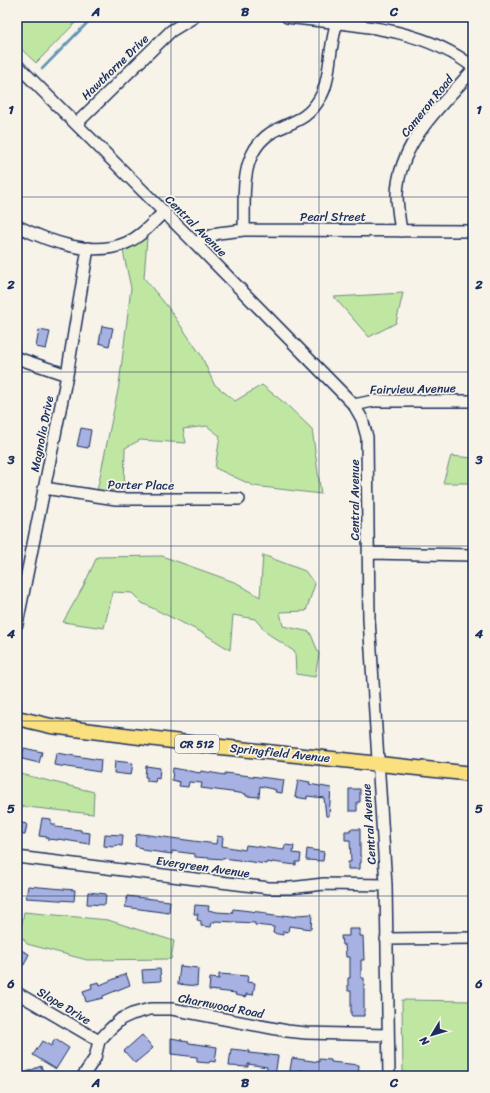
<svg xmlns="http://www.w3.org/2000/svg" width="490" height="1093" font-family="Sriracha,sans-serif">
<style>
.green{fill:#c0e7a2;stroke:#6e8b80}
.lines{fill:none;stroke-linecap:round;stroke-linejoin:round}
.stream{stroke:#6194b6;stroke-width:2.5}
.building{fill:#a7b2e2;stroke:#1b2f5e}
.minor-casing{stroke:#1b2f5e;stroke-width:14}
.major-casing{stroke:#1b2f5e;stroke-width:17}
.minor{stroke:#f7f3e8;stroke-width:11}
.major{stroke:#fbe080;stroke-width:14}
.grid{fill:none;stroke:#1b2f5e;stroke-width:1;stroke-opacity:0.55}
.labels{text-anchor:middle;stroke-width:3.5;stroke-linejoin:round;paint-order:stroke}
.shield{fill:#f7f3e8;stroke:#5d6a87;stroke-width:1}
.shield-label{font-size:11px;font-weight:bold;fill:#1b2f5e}
.street-label{font-size:12px;fill:#1b2f5e;stroke:#f7f3e8}
.neatline{fill:none;stroke:#1b2f5e;stroke-width:1.5}
.grid-label{font-size:13px;text-anchor:middle;font-weight:bold;fill:#1b2f5e}
</style>
<rect width="100%" height="100%" fill="#f7f3e8"/>
<filter id="ink" filterUnits="userSpaceOnUse"><feTurbulence type="fractalNoise" baseFrequency=".025" numOctaves="2"/><feDisplacementMap in="SourceGraphic" scale="8" xChannelSelector="R" yChannelSelector="G"/><feConvolveMatrix kernelMatrix="1 2 1 2 8 2 1 2 1" color-interpolation-filters="sRGB"/></filter>
<g filter="url(#ink)">
<!-- green -->
<path class="green" d="M17,17H81L36,63L17,45Z
M147,238L144,278L167,306L201,355L214,384L235,401L262,385L287,405L312,429L321,494L254,486L215,468L220,436L207,426L183,429L186,443L140,440L125,448L124,490L97,491L119,385L131,288L123,251Z
M403,293L396,323L369,337L334,297Z
M451,456L473,458V483H443Z
M263,555L305,571L315,584L306,611L280,612L283,626L310,632L319,654L315,677L296,674L295,652L267,633L255,619L233,615L230,650L203,633L142,603L132,593L113,592L104,628L63,622L83,587L97,557L162,556L237,583L260,597Z
M17,773L94,792L93,814L17,806Z
M24,912L108,920L174,941L171,959L87,960L27,944L20,934Z
M402,1000L473,1001V1076H403Z"/>
<g class="lines">
<!-- stream -->
<path class="stream" d="M42,69L93,17
M17,93L19,92"/>
</g>
<!-- building -->
<path class="building" d="M102,326L113,328L109,346L99,343Z
M39,330L50,332L46,349L36,347Z
M81,428L91,430L88,448L77,446Z
M24,748L42,752L39,763L22,759Z
M56,753L101,760L100,772L54,765Z
M115,761L133,763L131,775L114,773Z
M146,766L160,768L159,779L156,778L155,782L147,781V777H145Z
M173,768L200,773L201,771L225,775V773L284,780L282,793L275,792L276,790L260,786L259,797L246,796V794L201,788L202,783L189,782L188,787L179,786L180,782L172,780Z
M298,780L310,782L309,784L331,788L329,816H326L324,798L307,796V799L295,797Z
M349,789H360V802H357V811H349Z
M42,818L51,819V824H55V827L81,830V832L90,833L89,844L58,839V840L47,839V837L39,836Z
M17,822L27,824L25,835L17,834Z
M350,829H360V856H361V863H360V869H348V862H351L350,840H345V831H350Z
M105,834L123,835L122,846L115,845L114,847L104,846Z
M141,834L216,844L217,836L223,837L222,846L245,850L246,845L284,850L285,845L294,846L293,853L301,854L300,862H296V865L272,862V863L267,862L266,864L224,858V859L195,857V854L172,851V854L142,850V848L135,846L136,835Z
M307,849L324,852L323,861L306,860Z
M28,886L75,890L74,901L26,898Z
M88,892L106,894L105,905L87,904Z
M127,896L170,901L169,913L125,907Z
M195,905L209,906L208,910L217,912L232,913L233,909L267,913V915L283,917V915L297,917V915L312,914L311,929L289,926L288,932L283,931V935L273,933L274,927L255,925V923L215,921V922H212L211,927L201,926V921L197,920L198,914H194Z
M349,929H360V936H363L364,960H361V978H364V1016H351V991H348V978H350V957H346L345,945H342L341,936H349Z
M17,948L29,954L24,965L17,962Z
M180,966L198,968L197,986L178,984Z
M160,969L161,981L143,982L142,970Z
M126,974L130,985L103,996V998L86,1002L83,991L92,988L91,984L99,982L100,985Z
M219,974L248,976L247,982L255,983L253,995L246,994V997L235,995L236,993L209,990L210,978L219,979Z
M142,1035L153,1048L135,1063L124,1051Z
M171,1038L182,1040V1041L189,1042V1043L217,1047L215,1062L210,1061L209,1063L197,1062V1057L171,1054Z
M55,1039L69,1048L56,1069L33,1055L42,1041L51,1046Z
M231,1049L249,1051V1053L278,1056L275,1076L266,1075L267,1067L248,1064V1067L229,1066Z
M292,1058L319,1062V1059L331,1060V1062L359,1065L358,1076H319V1073L299,1070V1076H289Z
M41,1066L45,1076H17Z"/>
<g class="lines">
<defs>
<path id="minor" d="M287,17C349,25 422,26 473,67
M17,65L195,243L354,405L362,419L367,437L369,619L386,885L389,1076
M76,124L171,31L194,17
M17,226C48,241 91,258 126,243C141,237 152,223 164,212
M244,230C245,192 238,146 280,128C298,120 309,117 320,98C327,87 328,72 330,59C331,47 334,35 336,23
M401,231C399,218 397,206 397,194C399,142 441,106 473,70
M195,243L218,233L244,230L473,231
M17,358L67,375
M354,405L373,401H473
M44,488L116,499H239
M368,553L473,555
M17,624L67,375L88,248
M17,857L269,888H290L324,884L386,885
M386,939L473,938
M17,993L99,1041
M83,1076L95,1058L99,1041L110,1029L121,1019L132,1014L150,1009H172L287,1031L306,1033L388,1035"/>
<path id="major" d="M17,718L51,726L221,747L473,774"/>
</defs>
<!-- minor casing -->
<use href="#minor" class="minor-casing"/>
<!-- major casing -->
<use href="#major" class="major-casing"/>
<!-- minor -->
<use href="#minor" class="minor"/>
<!-- major -->
<use href="#major" class="major"/>
</g>
</g>
<!-- grid -->
<path class="grid" d="M171,17V1076M319,17V1076M17,197H473M17,372H473M17,546H473M17,721H473M17,896H473"/>
<g class="labels">
<!-- shield labels -->
<rect class="shield" x="175" y="735" width="44" height="18" rx="3"/>
<g class="shield-label">
<text x="197" y="748">CR 512</text>
</g>
<!-- street labels -->
<g class="street-label">
<text transform="translate(115 67) rotate(-44)" y="4">Hawthorne Drive</text>
<text transform="translate(427 106) rotate(-51)" y="4">Cameron Road</text>
<text x="333" y="221">Pearl Street</text>
<text transform="translate(196 226) rotate(45)" y="4">Central Avenue</text>
<text transform="translate(413 389) rotate(-1)" y="4">Fairview Avenue</text>
<text transform="translate(42 434) rotate(-79)" y="4">Magnolia Drive</text>
<text transform="translate(141 485) rotate(1)" y="4">Porter Place</text>
<text transform="translate(355 500) rotate(-90)" y="4">Central Avenue</text>
<text transform="translate(280 753) rotate(6)" y="4">Springfield Avenue</text>
<text transform="translate(369 824) rotate(-94)" y="4">Central Avenue</text>
<text transform="translate(203 867) rotate(8)" y="4">Evergreen Avenue</text>
<text transform="translate(64 1006) rotate(31)" y="4">Slope Drive</text>
<text transform="translate(221 1006) rotate(11)" y="4">Charnwood Road</text>
</g>
</g>
<!-- margin -->
<rect width="490" height="1093" fill="none" stroke="#f7f3e8" stroke-width="44"/>
<!-- north arrow -->
<g transform="translate(432 1035) rotate(232)" stroke="#f7f3e8" stroke-width="3" paint-order="stroke">
<path d="M0-3L7 15L0 10L-7 15Z" fill="#1b2f5e"/>
<text y="-6" font-size="11" font-weight="bold" text-anchor="middle" fill="#1b2f5e">N</text>
</g>
<rect x="22" y="22" width="446" height="1049" class="neatline"/>
<g class="grid-label">
<text x="96" y="16">A</text>
<text x="245" y="16">B</text>
<text x="394" y="16">C</text>
<text x="11" y="114">1</text>
<text x="479" y="114">1</text>
<text x="11" y="289">2</text>
<text x="479" y="289">2</text>
<text x="11" y="464">3</text>
<text x="479" y="464">3</text>
<text x="11" y="638">4</text>
<text x="479" y="638">4</text>
<text x="11" y="813">5</text>
<text x="479" y="813">5</text>
<text x="11" y="988">6</text>
<text x="479" y="988">6</text>
<text x="96" y="1087">A</text>
<text x="245" y="1087">B</text>
<text x="394" y="1087">C</text>
</g>
</svg>
